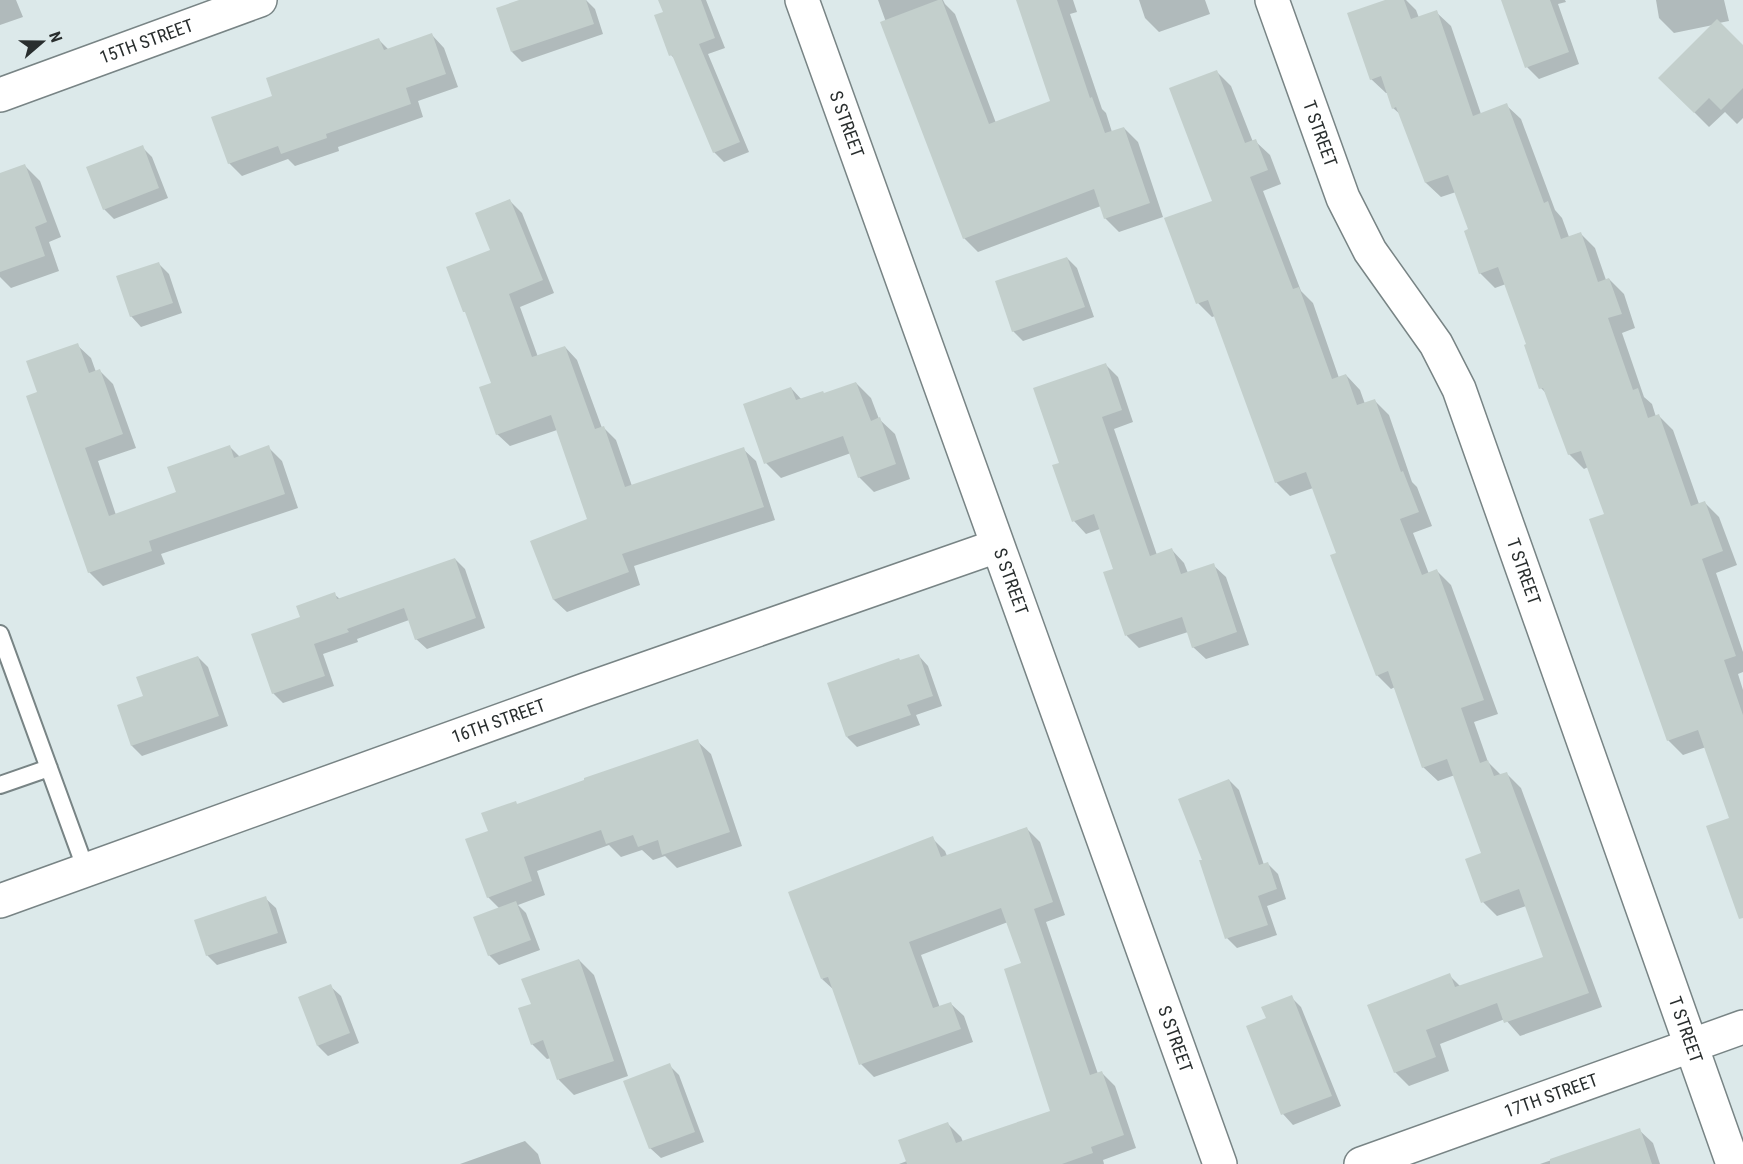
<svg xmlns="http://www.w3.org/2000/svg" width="1743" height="1164" font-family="'Roboto Condensed',sans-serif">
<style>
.shadow{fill:#0003}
.building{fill:#c3cfcc}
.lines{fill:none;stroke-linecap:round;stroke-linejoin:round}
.service-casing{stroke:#788485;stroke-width:20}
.minor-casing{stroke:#788485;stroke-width:36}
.service{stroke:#fff;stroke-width:16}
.minor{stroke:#fff;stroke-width:33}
.labels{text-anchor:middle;stroke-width:4.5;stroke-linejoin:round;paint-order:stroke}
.street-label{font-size:18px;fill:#292e2e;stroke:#dce9ea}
</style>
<rect width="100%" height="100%" fill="#dce9ea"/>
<!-- shadow -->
<path class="shadow" d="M0,0H16L23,17L0,25Z
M524,0H586L595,9L603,34L522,62L512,52Z
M660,0H706L725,48L708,54L749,152L724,162L714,152L677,61L671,55L665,13Z
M878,0H943L945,4L955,14L996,123L1052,102L1018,0H1073L1077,12L1070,14L1102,109L1106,113L1112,132L1124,128L1138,142L1163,217L1119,232L1105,218L1101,206L978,252L964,238Z
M1139,0H1205L1210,14L1159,32L1145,18Z
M1389,0H1406L1416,10L1419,18L1436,12L1451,26L1481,114L1506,105L1521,119L1555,210L1562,218L1569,237L1580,233L1595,248L1606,280L1609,279L1624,294L1635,328L1622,333L1644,397L1652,404L1656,417L1659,416L1673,430L1699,504L1704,502L1719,517L1737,565L1716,573L1743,652V672L1738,674L1743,690V914L1731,819L1706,747L1683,755L1668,740L1606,514L1588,467L1584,469L1569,454L1548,395L1541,388L1528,345L1506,284L1495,288L1480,273L1470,230L1456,192L1441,197L1426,183L1401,115L1393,108L1388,93H1386L1371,79Z
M1508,0H1565L1566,2L1558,4L1579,64L1539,79L1527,67Z
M1656,0H1724L1729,21L1719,23L1743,47V118L1737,124L1725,112L1709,127L1660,78L1713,25L1674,33L1659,18Z
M432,35L444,48L458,87L418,101L423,117L338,147L339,151L295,166L288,159L242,176L229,163L274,97L379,40L389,50Z
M1217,72L1231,86L1253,142L1255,141L1270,155L1281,184L1263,191L1301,291L1313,303L1339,378L1346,375L1360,390L1365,404L1375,401L1389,415L1412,482L1417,487L1432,526L1413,533L1429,574L1437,571L1451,585L1498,714L1474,722L1488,762L1501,775L1506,773L1521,788L1602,1007L1520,1036L1505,1019L1440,1044L1449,1071L1409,1086L1395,1072L1449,975L1461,987L1545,958L1526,906L1497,916L1483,902V854L1455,775L1438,781L1423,767L1395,687L1391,689L1377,675L1338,554L1313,488L1290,496L1276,482L1215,316L1212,317L1198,303L1214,201Z
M142,147L152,157L168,198L114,219L104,209Z
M25,166L40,181L61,237L49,242L59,271L11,288L0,277V175Z
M510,201L522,213L554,293L520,307L538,357L565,347L577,360L602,428H604L616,440L632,486L743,449L756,461L775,520L634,566L640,585L567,612L554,600L532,541L589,520L557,430L510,446L497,434L493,384L492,251Z
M1067,258L1077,268L1094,317L1023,341L1013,331Z
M159,264L169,274L182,313L141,327L131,316Z
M77,345L91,358L96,372L99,370L113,384L136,448L98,461L116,515L178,493L230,447L240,457L268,447L282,461L298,508L161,554L165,564L103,586L89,572L39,393Z
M1106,365L1118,377L1133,422L1114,429L1157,555L1172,550L1184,563L1188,573L1213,565L1226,577L1249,645L1206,659L1193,647L1188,632L1139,648L1127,636L1105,573L1115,569L1100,529L1086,534L1074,521L1061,464Z
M856,383L871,398L879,419L895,434L910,479L874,492L859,477L851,453L781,478L766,463L791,388L802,400L825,395Z
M455,559L465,569L485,628L427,649L416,639L409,620L357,639L358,642L323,654L334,686L283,703L273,693L302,618L334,594L340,599Z
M918,655L928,666L942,706L916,715L920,725L857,747L847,737L901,661Z
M198,657L208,667L228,726L142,756L132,746L119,706L144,697Z
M697,741L711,754L742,846L677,868L665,856L653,860L642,850L621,857L609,845L537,871L545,895L518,905L526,913L540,950L499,965L489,955L500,909L488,897L490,832L518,805Z
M1229,780L1239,790L1264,865L1268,864L1278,874L1286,899L1267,906L1277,935L1237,948L1227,938L1204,860Z
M1027,829L1040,842L1065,915L1046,922L1098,1074L1102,1073L1115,1086L1136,1148L1103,1160L1104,1164H899L907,1161L948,1124L961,1137L963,1142L1052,1112L1022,964L1008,922L921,955L940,1008L951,1004L964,1016L973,1042L874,1077L861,1064L835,991L822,979L932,838L945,851L947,856Z
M265,898L276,908L287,943L217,965L207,955Z
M579,960L594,975L628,1076L574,1095L559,1080L551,1058L547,1059L532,1044L533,1005Z
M330,986L341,996L359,1043L328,1056L318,1046Z
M1291,997L1301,1007L1341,1106L1293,1125L1283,1114L1248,1026L1268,1019Z
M669,1065L679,1075L704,1142L661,1158L650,1148Z
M1639,1130L1653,1143L1660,1164H1540Z
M525,1141L538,1154L541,1164H460Z"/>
<!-- building -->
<path class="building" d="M519,0H586L594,24L511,52L496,8Z
M658,0H701L715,38L699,44L740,142L713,153L672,55L669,56L654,15L663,12Z
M938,0H942L989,124L1050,101L1016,0H1057L1090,98L1092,97L1105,133L1124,127L1150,203L1104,219L1094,189L963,239L880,22Z
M1385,0H1404L1411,19L1437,10L1473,116L1507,103L1544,203L1548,201L1561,239L1581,232L1598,282L1609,278L1622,314L1608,318L1633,390L1638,388L1648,418L1659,414L1691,506L1705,501L1723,551L1702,559L1736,656L1724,660L1743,715V918L1739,919L1706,826L1729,818L1698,730L1667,741L1589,519L1604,514L1581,451L1568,455L1543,388L1539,389L1524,345L1526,344L1498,267L1479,274L1464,231L1468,229L1448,175L1425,183L1396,107L1392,109L1381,76L1370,80L1347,13Z
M1501,0H1550L1569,52L1525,68Z
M1717,19L1743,45V88L1721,110L1709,98L1694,113L1658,78Z
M432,33L446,74L406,88L411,104L326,134L327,138L281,154L278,146L228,164L211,117L272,96L266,78L379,38L384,50Z
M1217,70L1245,143L1256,139L1268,170L1250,177L1293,289L1299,287L1332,379L1346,374L1357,405L1375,399L1401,472L1403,471L1419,512L1400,519L1422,575L1437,569L1484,700L1461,708L1480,763L1488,760L1494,776L1507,772L1589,993L1504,1023L1497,1003L1426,1030L1436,1057L1394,1073L1367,1005L1450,973L1455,987L1543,957L1519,889L1481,903L1465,859L1481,853L1447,759L1422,768L1388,671L1376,676L1330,555L1336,553L1306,472L1275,483L1208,300L1196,304L1164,218L1212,201L1169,88Z
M143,145L159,188L103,210L86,167Z
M25,164L47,222L35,227L45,256L0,272V173Z
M510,199L543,280L509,294L532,357L565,346L595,429L604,426L625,487L744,447L764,507L622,554L629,572L553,600L530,541L587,519L551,415L496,435L479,387L491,383L465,312H463L446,267L490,250L475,213Z
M1067,257L1085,307L1012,332L995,281Z
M159,262L173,303L130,317L116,276Z
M78,343L89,373L100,369L123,434L85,448L109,516L176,492L167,467L230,445L234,458L269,445L285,494L149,541L152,551L88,573L26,396L37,392L26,361Z
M1106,363L1122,410L1102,417L1150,556L1172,548L1181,574L1214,563L1237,632L1192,648L1182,617L1125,636L1103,572L1113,569L1094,514L1072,522L1052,465L1059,463L1033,388Z
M856,382L871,421L880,417L896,464L858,478L843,436L764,464L743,404L791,387L796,400L823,391L824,393Z
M455,558L476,618L415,640L404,608L347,629L349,632L314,644L325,676L272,694L251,634L300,617L296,606L335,592L337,599Z
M919,654L933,696L907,705L911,715L846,737L827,683L899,658L900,660Z
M198,656L219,716L131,746L117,705L143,696L136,677Z
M698,739L730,832L662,855L658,840L638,847L633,835L606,844L601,830L524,857L532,881L487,898L465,839L488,831L481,813L516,801L517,804L584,780V778Z
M1229,779L1259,865L1268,862L1277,889L1258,896L1268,925L1225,939L1199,860H1202L1178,799Z
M1027,827L1053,902L1034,909L1090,1075L1102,1071L1124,1135L1091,1147L1093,1153L1062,1164H907L898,1140L948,1122L956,1143L1050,1111L1004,969L1021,963L1001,908L909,942L933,1008L951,1002L961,1029L859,1065L828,977L821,979L788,892L933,836L941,857Z
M266,896L278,933L206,956L194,920Z
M516,901L531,940L488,956L473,917Z
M579,959L614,1061L557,1080L543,1040L531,1045L518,1008L531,1004L521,979Z
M331,984L350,1033L317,1046L298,997Z
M1292,995L1332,1096L1281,1115L1246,1026L1266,1018L1261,1007Z
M670,1063L695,1132L649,1149L623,1081Z
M1640,1128L1652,1164H1550V1159Z"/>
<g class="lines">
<defs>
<path id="service" d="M0,634L86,870
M0,785L49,768"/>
<g id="minor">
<path id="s1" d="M802,0L1220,1164"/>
<path id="s2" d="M1272,0L1343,198L1370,251L1436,344L1459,389L1733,1164"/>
<path id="s3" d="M0,95L260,0"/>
<path id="s4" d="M0,901L585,690L997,546"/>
<path id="s5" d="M1361,1164L1743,1027"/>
</g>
</defs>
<!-- service casing -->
<use href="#service" class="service-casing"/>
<!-- minor casing -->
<use href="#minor" class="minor-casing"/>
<!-- service -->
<use href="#service" class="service"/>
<!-- minor -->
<use href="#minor" class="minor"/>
</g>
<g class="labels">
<!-- street labels -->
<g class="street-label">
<text dy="6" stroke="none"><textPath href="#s3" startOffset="156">15TH STREET</textPath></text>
<text dy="6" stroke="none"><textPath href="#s1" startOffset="132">S STREET</textPath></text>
<text dy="6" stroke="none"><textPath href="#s2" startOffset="142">T STREET</textPath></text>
<text dy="6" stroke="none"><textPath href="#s2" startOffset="628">T STREET</textPath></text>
<text dy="6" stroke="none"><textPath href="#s1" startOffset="618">S STREET</textPath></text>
<text dy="6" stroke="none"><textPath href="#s4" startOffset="530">16TH STREET</textPath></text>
<text dy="6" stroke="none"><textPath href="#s2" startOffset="1114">T STREET</textPath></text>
<text dy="6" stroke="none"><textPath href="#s1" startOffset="1104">S STREET</textPath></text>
<text dy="6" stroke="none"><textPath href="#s5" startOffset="202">17TH STREET</textPath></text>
</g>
</g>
<!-- north arrow -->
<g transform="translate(42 42) rotate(70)" stroke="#dce9ea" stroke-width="4.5" paint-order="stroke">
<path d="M0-4.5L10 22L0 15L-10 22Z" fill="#292e2e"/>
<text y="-9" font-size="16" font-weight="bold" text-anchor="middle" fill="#292e2e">N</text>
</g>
</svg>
